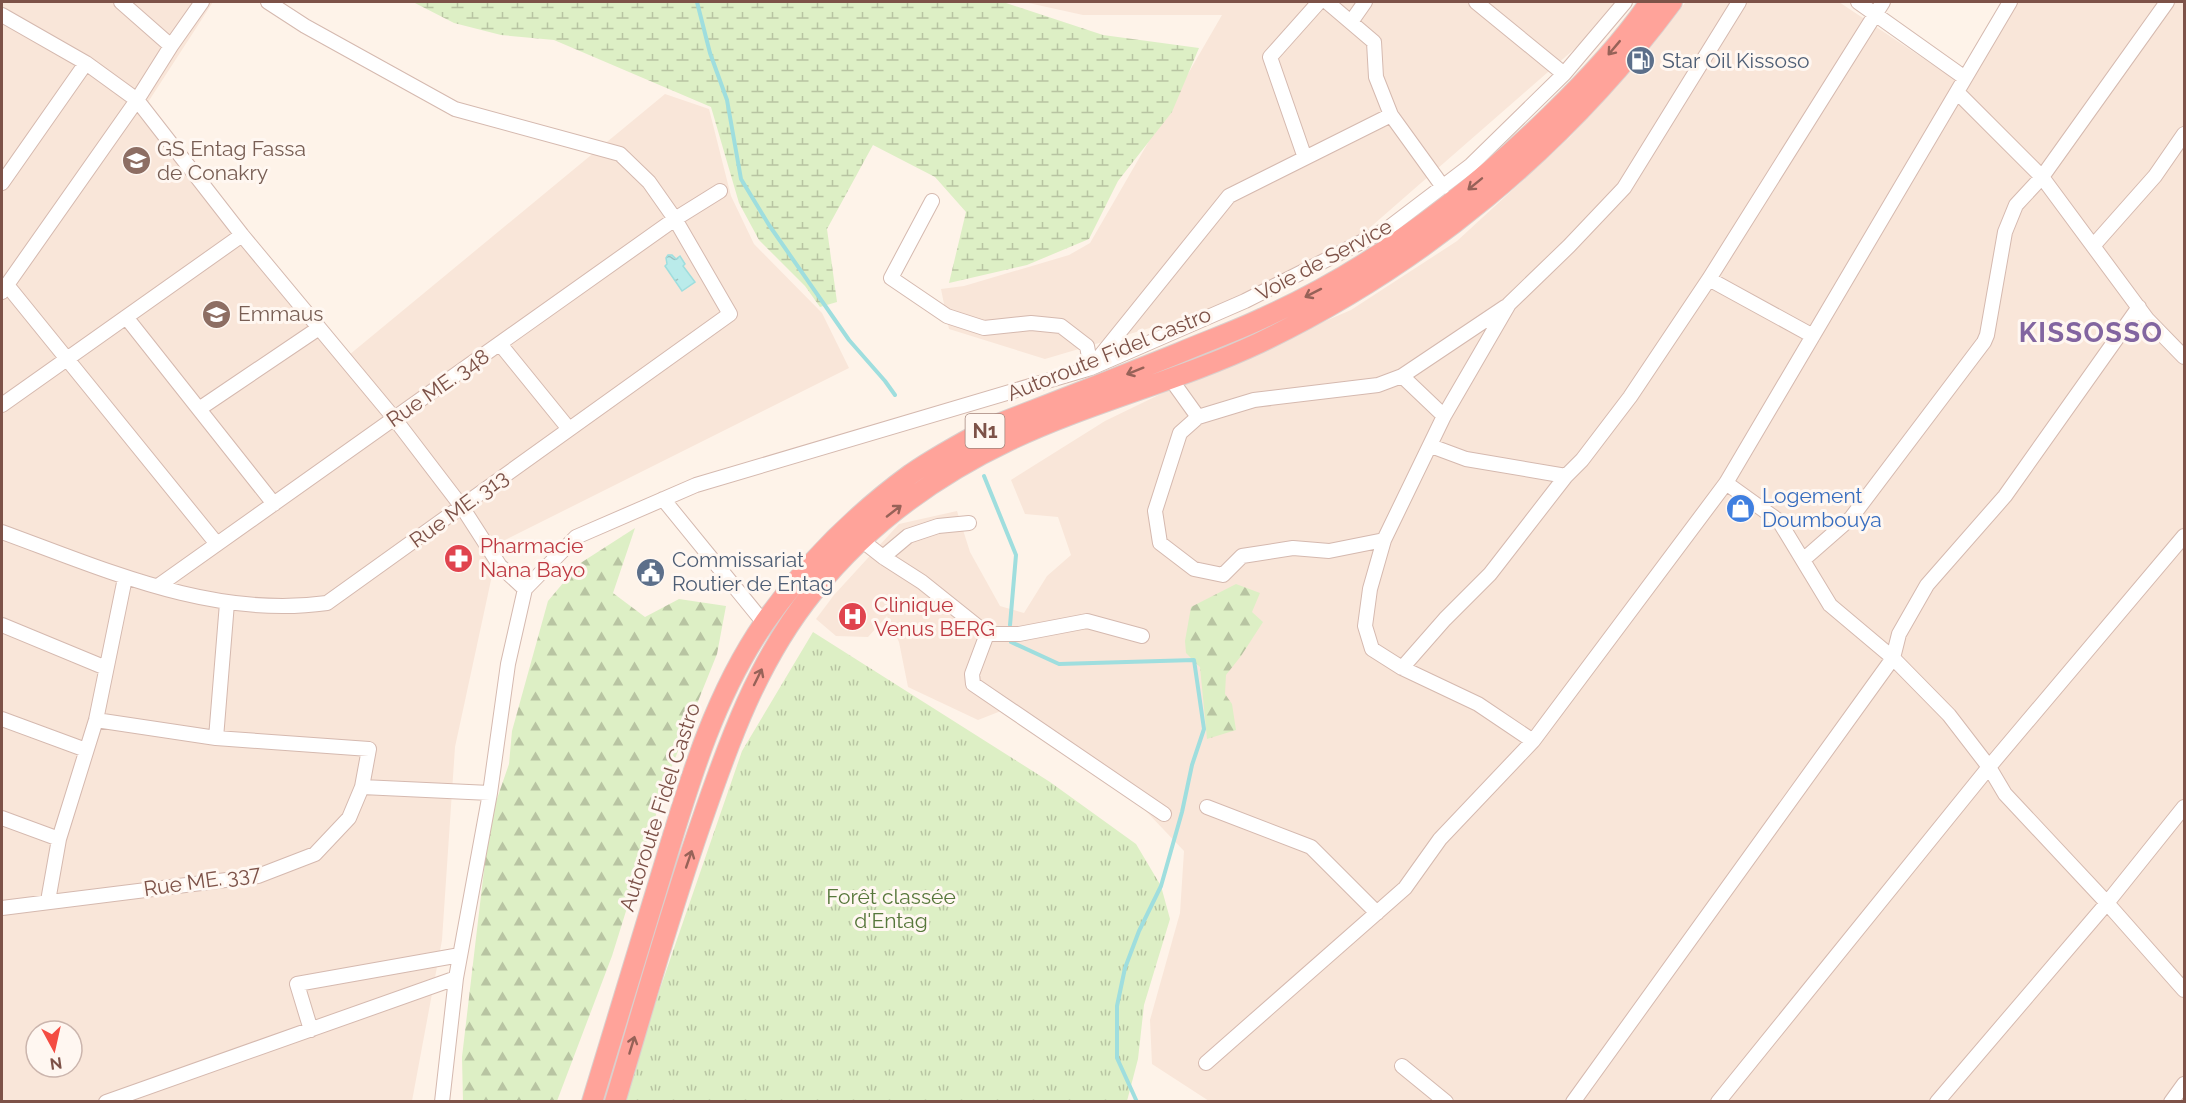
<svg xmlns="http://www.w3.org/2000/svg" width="2186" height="1103" font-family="Raleway,sans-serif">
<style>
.residential{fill:#f9e6d9;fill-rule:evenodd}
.grass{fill:url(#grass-tufts)}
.forest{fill:url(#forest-firs)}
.wetland{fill:url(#wetland-marsh)}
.water{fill:url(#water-ripples);stroke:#9fdede;stroke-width:1.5}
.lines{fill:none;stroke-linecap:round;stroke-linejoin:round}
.stream{stroke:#9fdede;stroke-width:4}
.minor-casing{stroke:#d5b9af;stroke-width:16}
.highway-casing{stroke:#dbcfcc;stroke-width:22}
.minor{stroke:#fff;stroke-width:14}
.highway{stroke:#ffa39a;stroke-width:20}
.oneway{stroke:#976258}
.labels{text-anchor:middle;stroke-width:6;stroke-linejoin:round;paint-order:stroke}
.shield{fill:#fff7f1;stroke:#a4847b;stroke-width:1.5}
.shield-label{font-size:20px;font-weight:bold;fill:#7d5248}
.service-label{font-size:21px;fill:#4e5e75;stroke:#fff7f1;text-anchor:start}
.education-label{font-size:21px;fill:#785e54;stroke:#fff7f1;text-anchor:start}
.street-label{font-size:21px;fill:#7d5248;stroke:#fff7f1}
.shop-label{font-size:21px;fill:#366cbe;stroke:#fff7f1;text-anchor:start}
.health-label{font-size:21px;fill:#be3a42;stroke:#fff7f1;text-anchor:start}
.park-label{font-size:21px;fill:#56773a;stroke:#fff7f1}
.district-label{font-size:27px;font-weight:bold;letter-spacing:1.5px;fill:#8265a0;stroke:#fff7f1}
</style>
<defs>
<pattern id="grass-tufts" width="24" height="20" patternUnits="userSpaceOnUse" patternTransform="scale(1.5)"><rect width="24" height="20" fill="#ddefc5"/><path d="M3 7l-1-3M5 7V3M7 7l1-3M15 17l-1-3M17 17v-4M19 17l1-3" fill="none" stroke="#b8c4a2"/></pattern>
<pattern id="forest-firs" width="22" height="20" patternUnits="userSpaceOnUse" patternTransform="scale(1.5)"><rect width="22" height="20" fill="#ddefc5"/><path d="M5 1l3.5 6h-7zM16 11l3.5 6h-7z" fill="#b8c4a2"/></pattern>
<pattern id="wetland-marsh" width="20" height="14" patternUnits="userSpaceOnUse" patternTransform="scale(1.5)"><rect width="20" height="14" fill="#ddefc5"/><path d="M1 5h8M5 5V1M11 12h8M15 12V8" fill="none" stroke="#b8c4a2"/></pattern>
<pattern id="water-ripples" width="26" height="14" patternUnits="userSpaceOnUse" patternTransform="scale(1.5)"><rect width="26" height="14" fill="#baebea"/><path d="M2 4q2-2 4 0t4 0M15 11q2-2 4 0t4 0" fill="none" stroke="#9cc1c0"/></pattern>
</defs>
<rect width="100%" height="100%" fill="#fef3e9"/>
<!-- residential -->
<path class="residential" d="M2,2H213L139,116L349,355L665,94L709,109L731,196L754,244L822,313L849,368L499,543L455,747L442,940L412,1101L2,1102ZM36,1031H72V1067H36Z
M1024,2H1628L1350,245L1241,301L1045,359L949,329L941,289L964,286L1069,255L1090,243L1222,15H1083Z
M1686,2H1839L1954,79L2016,2H2184V1101H1209L1152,1064L1150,1020L1180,913L1184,851L1144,809L1001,711L978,720L908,687L899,642L887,616L868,637L836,636L816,619L834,595L899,524L957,511L970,552L1000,606L1024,613L1047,576L1071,555L1058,517L1025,514L1011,480L1105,421L1204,373L1351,310L1457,241L1570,137L1663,31Z"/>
<!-- grass -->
<path class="grass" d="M813,632L1050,782L1136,844L1161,886L1170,919L1144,1005L1138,1059L1127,1101L621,1102L742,751Z"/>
<!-- forest -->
<path class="forest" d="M635,528L613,593L645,617L679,599L726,606L717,654L668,776L612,956L557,1101L463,1102L462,1057L490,819L509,764L512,731L548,601L579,564Z
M1236,584L1260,593L1252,612L1263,622L1241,656L1226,675L1225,694L1232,704L1236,730L1207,739L1200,667L1186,653L1185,641L1191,607Z"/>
<!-- wetland -->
<path class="wetland" d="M413,2H1003L1103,35L1199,48L1172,112L1118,181L1089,239L1027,265L949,283L966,212L935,177L873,145L827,229L837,302L820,307L805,286L759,240L739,203L711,107L554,40L501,35L454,23Z"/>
<!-- water -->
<path class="water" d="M668,255H672L676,259L680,256L685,264L683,266L695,282L682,291L665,266L667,264L666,258Z"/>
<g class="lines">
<!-- stream -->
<path class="stream" d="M697,2L710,53L727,100L741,179L769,225L849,340L885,381L895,395
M984,476L1016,555L1010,625
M1011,642L1059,664L1194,660L1204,729L1192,765L1182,812L1161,886L1139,931L1125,968L1117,1006V1058L1137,1102"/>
<defs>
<path id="minor" d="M121,2L171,46
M1327,2L1374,42L1376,77L1391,115
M1476,2L1564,74
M1858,2L1965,78
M2,15L86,63L137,100L242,235L394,418L462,507L500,566L525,589
M1351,22L1365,2
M1957,92L2042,177L2147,319L2184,357
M1305,158L1270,57L1319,2
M2,183L86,63
M932,201L891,278L947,316L984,328L1031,323L1061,326L1087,346L1091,368
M2093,246L2155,176L2184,134
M1709,279L1813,336
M7,285L217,544
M2,292L137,100L171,46L202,2
M126,317L274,504
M500,344L569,429
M1093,365L1229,196L1391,115L1443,187
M1402,376L1444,416
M1170,378L1198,417
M2,405L242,235
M199,409L319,328
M1431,446L1466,459L1566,476
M1726,483L1779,521L1830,605L1893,658L1949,715L1989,767L2005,794L2107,903L2184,990
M663,499L764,623
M2,532C106,570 214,619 327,603L730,314L675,219L649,182L620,154L455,109L305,26L268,2
M860,539L883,557L922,582L987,634L972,674L973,684L1164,814
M1384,540L1329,551L1293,548L1242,556L1223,575L1194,569L1160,543L1155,511L1180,433L1198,417L1254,400L1378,385L1402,376L1505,307
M883,557L908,536L938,526L969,523
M1803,560L1851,518L1984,342L1987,335L2005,232L2016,205L2042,177L2167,2
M158,586L675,219L720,191
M2,625L106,668
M987,634H1019L1087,621L1142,636
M1402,668L1445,619L1490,574L1566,476L1582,460L1630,397L1709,279L1883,2
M2,719L86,750
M216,738L227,603
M1533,741L1478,704L1402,668L1372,649L1365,626L1370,589L1384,540L1444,416L1509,304L1569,246L1624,188L1739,2
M362,787L490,793
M1207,807L1311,847L1377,913
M2,818L59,839
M48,901L59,839L96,720L125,578
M2,908L258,876L315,854L349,818L362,787L369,749L216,738L96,720
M311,1030L297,984L460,955
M1206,1063L1405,888L1440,839L1533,741L1726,483L2010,2
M1402,1066L1446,1102
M106,1102L456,978
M442,1102L456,978L490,793L508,664L525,589L576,537L696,485L1091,368L1245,301L1387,229L1471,165L1564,74L1625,2
M1573,1102L1893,658L1899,634L1927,585L2005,496L2139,307
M1718,1102L1989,767L2184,536
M1937,1102L2107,903L2184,807
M2171,1102L2184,1084"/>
<path id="highway" d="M592,1102C616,1025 639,948 662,872C688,786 713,697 765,622C805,565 855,515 911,474C937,456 965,441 993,426C1055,402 1117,378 1179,353C1207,341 1236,331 1263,318C1370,270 1468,196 1551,115C1587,80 1622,43 1650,2
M615,1102C643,1009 669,915 701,823C729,741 758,660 813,592C866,526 934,476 1010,440C1090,402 1178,381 1259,343C1422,265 1564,147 1672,2"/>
</defs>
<!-- minor casing -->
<use href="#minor" class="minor-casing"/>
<!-- highway casing -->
<use href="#highway" class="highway-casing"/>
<!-- minor -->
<use href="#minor" class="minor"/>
<!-- highway -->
<use href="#highway" class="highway"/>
</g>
<!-- one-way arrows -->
<defs><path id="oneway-shaft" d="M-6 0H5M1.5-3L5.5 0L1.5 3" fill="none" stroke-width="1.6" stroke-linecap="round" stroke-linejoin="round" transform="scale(1.5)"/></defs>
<g class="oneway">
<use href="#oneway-shaft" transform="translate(1614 48) rotate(130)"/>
<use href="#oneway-shaft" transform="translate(1475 184) rotate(141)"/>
<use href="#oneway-shaft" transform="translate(1313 293) rotate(153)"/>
<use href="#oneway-shaft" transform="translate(1135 371) rotate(158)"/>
<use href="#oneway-shaft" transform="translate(894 511) rotate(-38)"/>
<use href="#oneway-shaft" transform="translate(758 677) rotate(-64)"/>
<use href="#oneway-shaft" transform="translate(689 859) rotate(-71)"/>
<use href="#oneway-shaft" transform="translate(632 1045) rotate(-73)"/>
</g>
<!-- icons -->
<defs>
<symbol id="fuel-disc" viewBox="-11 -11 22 22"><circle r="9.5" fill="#5c6f8a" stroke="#fff7f1"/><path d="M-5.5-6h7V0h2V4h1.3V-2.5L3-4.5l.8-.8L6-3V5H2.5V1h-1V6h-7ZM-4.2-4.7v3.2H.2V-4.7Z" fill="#fff"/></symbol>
<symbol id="school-disc" viewBox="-11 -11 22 22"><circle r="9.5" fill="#8d6e63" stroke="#fff7f1"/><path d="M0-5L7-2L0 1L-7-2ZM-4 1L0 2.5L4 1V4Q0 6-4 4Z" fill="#fff"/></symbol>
<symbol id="shop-disc" viewBox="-11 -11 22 22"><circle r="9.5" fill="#3f7fe0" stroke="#fff7f1"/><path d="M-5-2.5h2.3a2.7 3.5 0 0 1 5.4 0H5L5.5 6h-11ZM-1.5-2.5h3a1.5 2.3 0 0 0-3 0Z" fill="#fff"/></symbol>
<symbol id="pharmacy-disc" viewBox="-11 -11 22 22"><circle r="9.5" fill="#e0444e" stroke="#fff7f1"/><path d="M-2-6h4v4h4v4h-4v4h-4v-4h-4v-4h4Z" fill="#fff"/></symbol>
<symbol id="civic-disc" viewBox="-11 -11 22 22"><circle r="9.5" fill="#5c6f8a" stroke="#fff7f1"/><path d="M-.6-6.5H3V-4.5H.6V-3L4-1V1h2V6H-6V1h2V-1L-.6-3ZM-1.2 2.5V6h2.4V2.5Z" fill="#fff"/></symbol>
<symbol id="hospital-disc" viewBox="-11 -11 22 22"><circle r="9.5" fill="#e0444e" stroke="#fff7f1"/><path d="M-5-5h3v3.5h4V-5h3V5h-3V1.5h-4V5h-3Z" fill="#fff"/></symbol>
</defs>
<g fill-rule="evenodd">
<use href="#fuel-disc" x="1624" y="44" width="33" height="33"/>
<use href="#school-disc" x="120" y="144" width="33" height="33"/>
<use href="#school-disc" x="200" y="298" width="33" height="33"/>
<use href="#shop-disc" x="1724" y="492" width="33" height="33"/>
<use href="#pharmacy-disc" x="442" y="542" width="33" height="33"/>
<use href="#civic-disc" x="634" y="556" width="33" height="33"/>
<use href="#hospital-disc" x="836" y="600" width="33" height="33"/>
</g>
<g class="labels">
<!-- shield labels -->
<rect class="shield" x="965.5" y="414" width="39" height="34" rx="4.5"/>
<g class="shield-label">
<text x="985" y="438">N1</text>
</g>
<!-- service labels -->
<g class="service-label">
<text x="1662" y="68">Star Oil Kissoso</text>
<text x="672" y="567">Commissariat<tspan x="672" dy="24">Routier de Entag</tspan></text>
</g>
<!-- education labels -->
<g class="education-label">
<text x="157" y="156">GS Entag Fassa<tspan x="157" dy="24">de Conakry</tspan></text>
<text x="238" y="321">Emmaus</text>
</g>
<!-- street labels -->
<g class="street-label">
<text transform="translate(1324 260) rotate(-28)" y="7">Voie de Service</text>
<text transform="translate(1109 354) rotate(-22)" y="7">Autoroute Fidel Castro</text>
<text transform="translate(438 388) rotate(-35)" y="7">Rue ME. 348</text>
<text transform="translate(459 509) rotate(-36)" y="7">Rue ME. 313</text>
<text transform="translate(660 807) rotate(-72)" y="7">Autoroute Fidel Castro</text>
<text transform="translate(202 881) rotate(-8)" y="7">Rue ME. 337</text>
</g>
<!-- shop labels -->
<g class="shop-label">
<text x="1762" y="503">Logement<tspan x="1762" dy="24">Doumbouya</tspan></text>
</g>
<!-- health labels -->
<g class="health-label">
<text x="480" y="553">Pharmacie<tspan x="480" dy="24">Nana Bayo</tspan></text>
<text x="874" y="612">Clinique<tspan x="874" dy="24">Venus BERG</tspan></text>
</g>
<!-- park labels -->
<g class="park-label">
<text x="891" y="904">Forêt classée<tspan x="891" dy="24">d'Entag</tspan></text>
</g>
<!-- district labels -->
<g class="district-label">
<text x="2091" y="342">KISSOSSO</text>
</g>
</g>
<!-- border -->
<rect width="2186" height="1103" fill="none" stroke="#7d5248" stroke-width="6"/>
<!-- north arrow -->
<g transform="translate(54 1049) rotate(172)"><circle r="28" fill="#fff7f1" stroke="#cbb5ad" stroke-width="1.5"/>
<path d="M0-4.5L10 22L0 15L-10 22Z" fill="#f44c42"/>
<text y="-9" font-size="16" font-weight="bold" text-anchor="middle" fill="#7d5248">N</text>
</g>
</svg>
